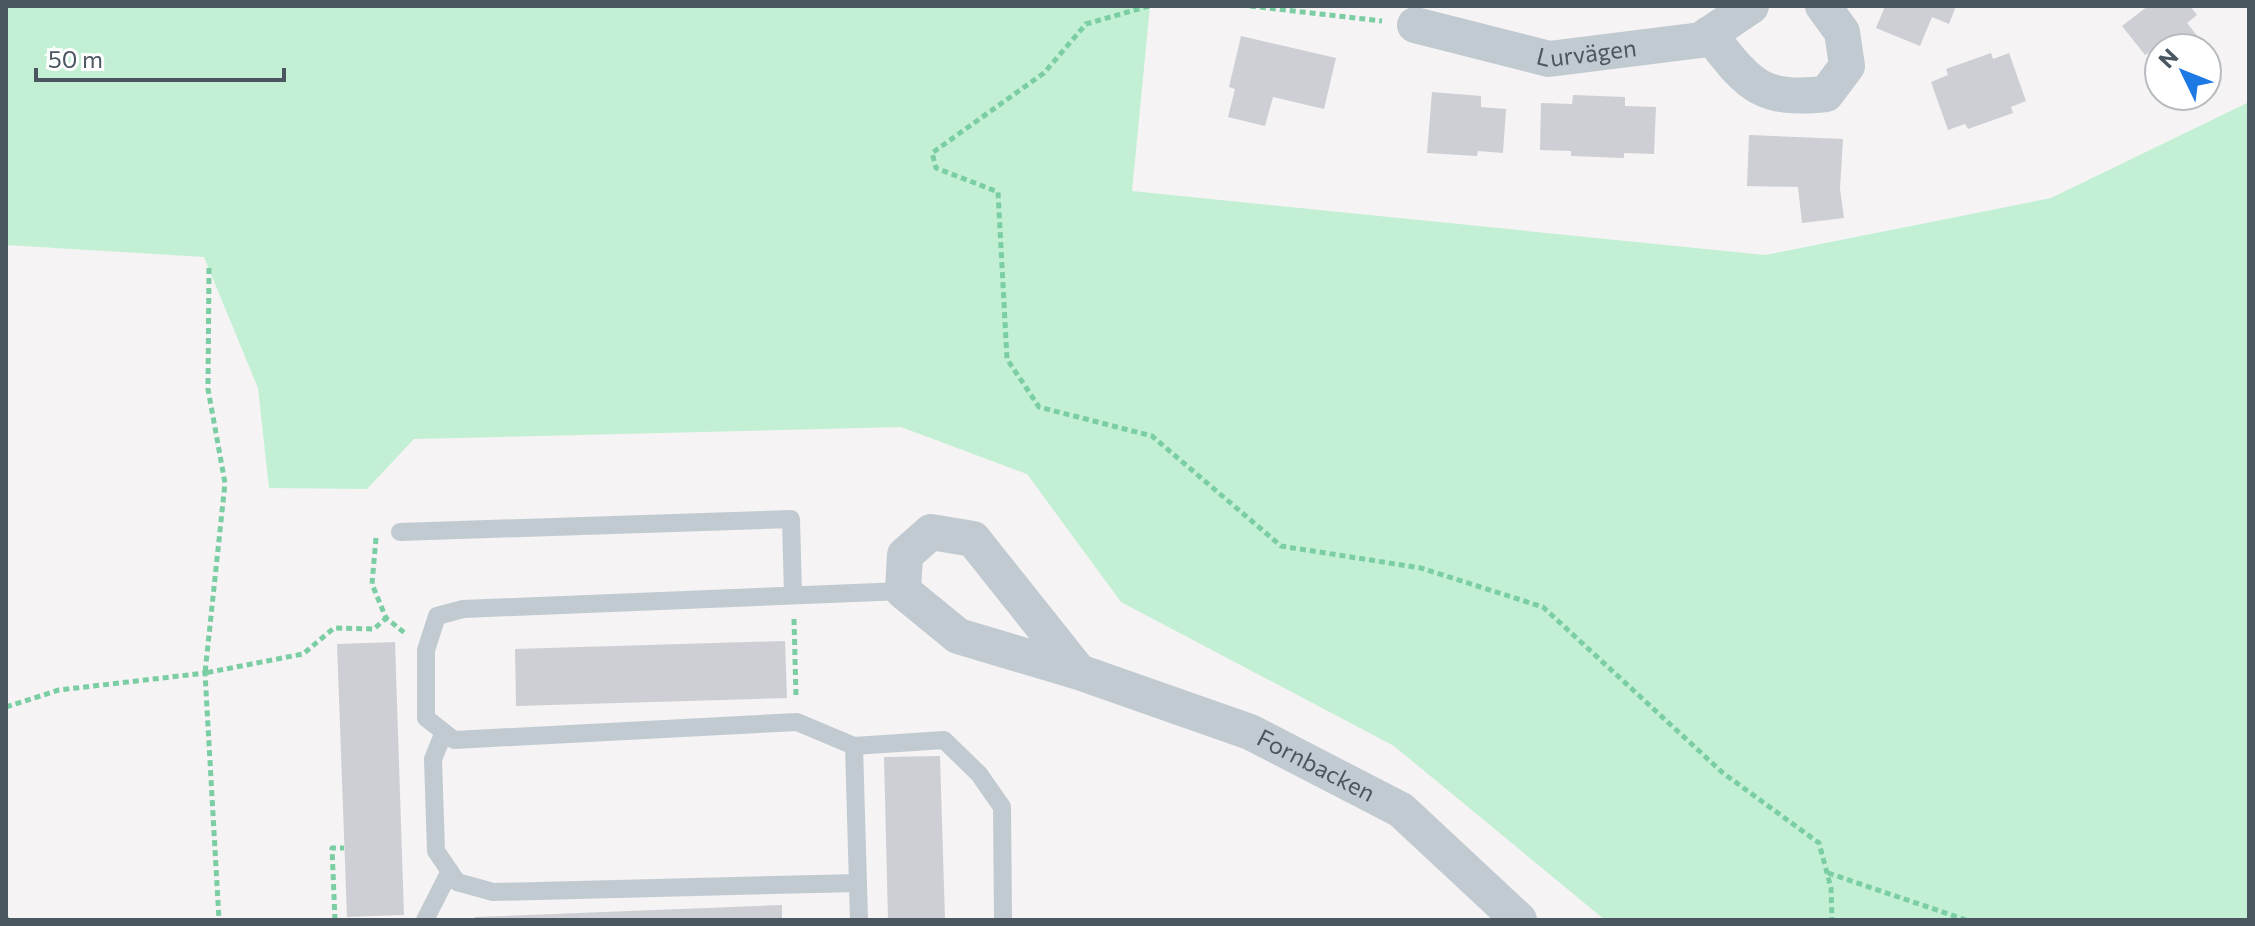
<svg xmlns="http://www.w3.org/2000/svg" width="2255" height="926" font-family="Commissioner,sans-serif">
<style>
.green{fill:#c3f0d4}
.building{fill:#cdcfd5}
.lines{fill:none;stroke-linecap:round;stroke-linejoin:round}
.path{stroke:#7bcea3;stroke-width:5;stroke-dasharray:6 4;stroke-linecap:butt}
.service{stroke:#c1cad1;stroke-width:18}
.minor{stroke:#c1cad1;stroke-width:36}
.labels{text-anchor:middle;stroke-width:8;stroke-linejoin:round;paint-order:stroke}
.street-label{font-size:24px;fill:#4a5660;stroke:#fff}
</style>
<rect width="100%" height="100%" fill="#f5f3f3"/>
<!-- green -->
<path class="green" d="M6,6H1150L1132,191L1765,255L2051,198L2249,102V920H1605L1394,746L1121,602L1027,474L901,427L414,439L367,489L269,488L258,388L204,257L6,245Z"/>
<!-- building -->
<path class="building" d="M1885,6H1956L1949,24L1932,17L1920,46L1876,28Z
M2148,6H2190L2197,15L2187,23L2214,57L2207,62V48H2159V63L2150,52L2145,55L2122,26Z
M1241,36L1336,58L1324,109L1273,97L1265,126L1228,117L1235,89L1229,87Z
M1991,53L1993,59L2009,53L2026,101L2011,107L2013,113L1968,129L1965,124L1948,130L1931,82L1948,75L1946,69Z
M1432,92L1481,96V107L1506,109L1503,153L1478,151L1477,156L1427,153Z
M1573,95L1625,97V106L1656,107L1654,154L1624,153V158L1571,156V151L1540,150L1541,103L1572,104Z
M1749,135L1843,139L1840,189L1844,218L1802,223L1798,187L1747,186Z
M785,641L787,698L516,706L515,649Z
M395,642L404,915L347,917L337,644Z
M940,756L945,920H888L884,757Z
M782,905V920H475V917Z"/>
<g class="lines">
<!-- path -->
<path class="path" d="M1149,6L1086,24L1044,73L932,153L936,168L998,192L1007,359L1039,407L1152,436L1281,546L1421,568L1543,607L1723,773L1819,843L1831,888L1832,920
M1250,6L1382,21
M209,268L208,389L225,483L205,673L303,654L334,628L374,629L386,618
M376,538L372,584L386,618L406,634
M794,619L796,697
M6,707L59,690L205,673L219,920
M1828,873L1966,920
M6,918L8,920
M335,920L332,848H344"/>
<!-- service -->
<path class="service" d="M400,532L791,519L793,594
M903,591L463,609L437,616L426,650V718L454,740L797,722L854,746L944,740L979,774L1002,807L1003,920
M444,732L433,759L436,851L457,882L493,892L858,883
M854,746L859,920
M425,920L450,871"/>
<!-- minor -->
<g class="minor">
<path id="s1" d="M1415,25L1549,59L1701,40L1751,6"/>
<path d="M1709,34C1749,84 1758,101 1826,94L1847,66L1842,32L1823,6"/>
<path id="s2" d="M1079,672L973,539L931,532L905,555L903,591L958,636L1079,672L1250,732L1401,810L1519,920"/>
</g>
</g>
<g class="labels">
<!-- street labels -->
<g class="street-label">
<text dy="8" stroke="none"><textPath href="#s1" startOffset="176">Lurvägen</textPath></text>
<text dy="8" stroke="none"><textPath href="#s2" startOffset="736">Fornbacken</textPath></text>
</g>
</g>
<!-- border -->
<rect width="2255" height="926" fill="none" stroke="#4a5660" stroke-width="16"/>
<!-- north arrow -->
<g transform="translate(2183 72) rotate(313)"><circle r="38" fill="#ffffff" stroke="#b7bbbf" stroke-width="2"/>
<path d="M0-6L14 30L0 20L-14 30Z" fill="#1d79e4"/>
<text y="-12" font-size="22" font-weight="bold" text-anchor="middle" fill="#4a5660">N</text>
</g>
<!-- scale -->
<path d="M36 68v12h248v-12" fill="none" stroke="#4a5660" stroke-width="4"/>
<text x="48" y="68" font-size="24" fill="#4a5660" stroke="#ffffff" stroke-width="6" paint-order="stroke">50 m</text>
</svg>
